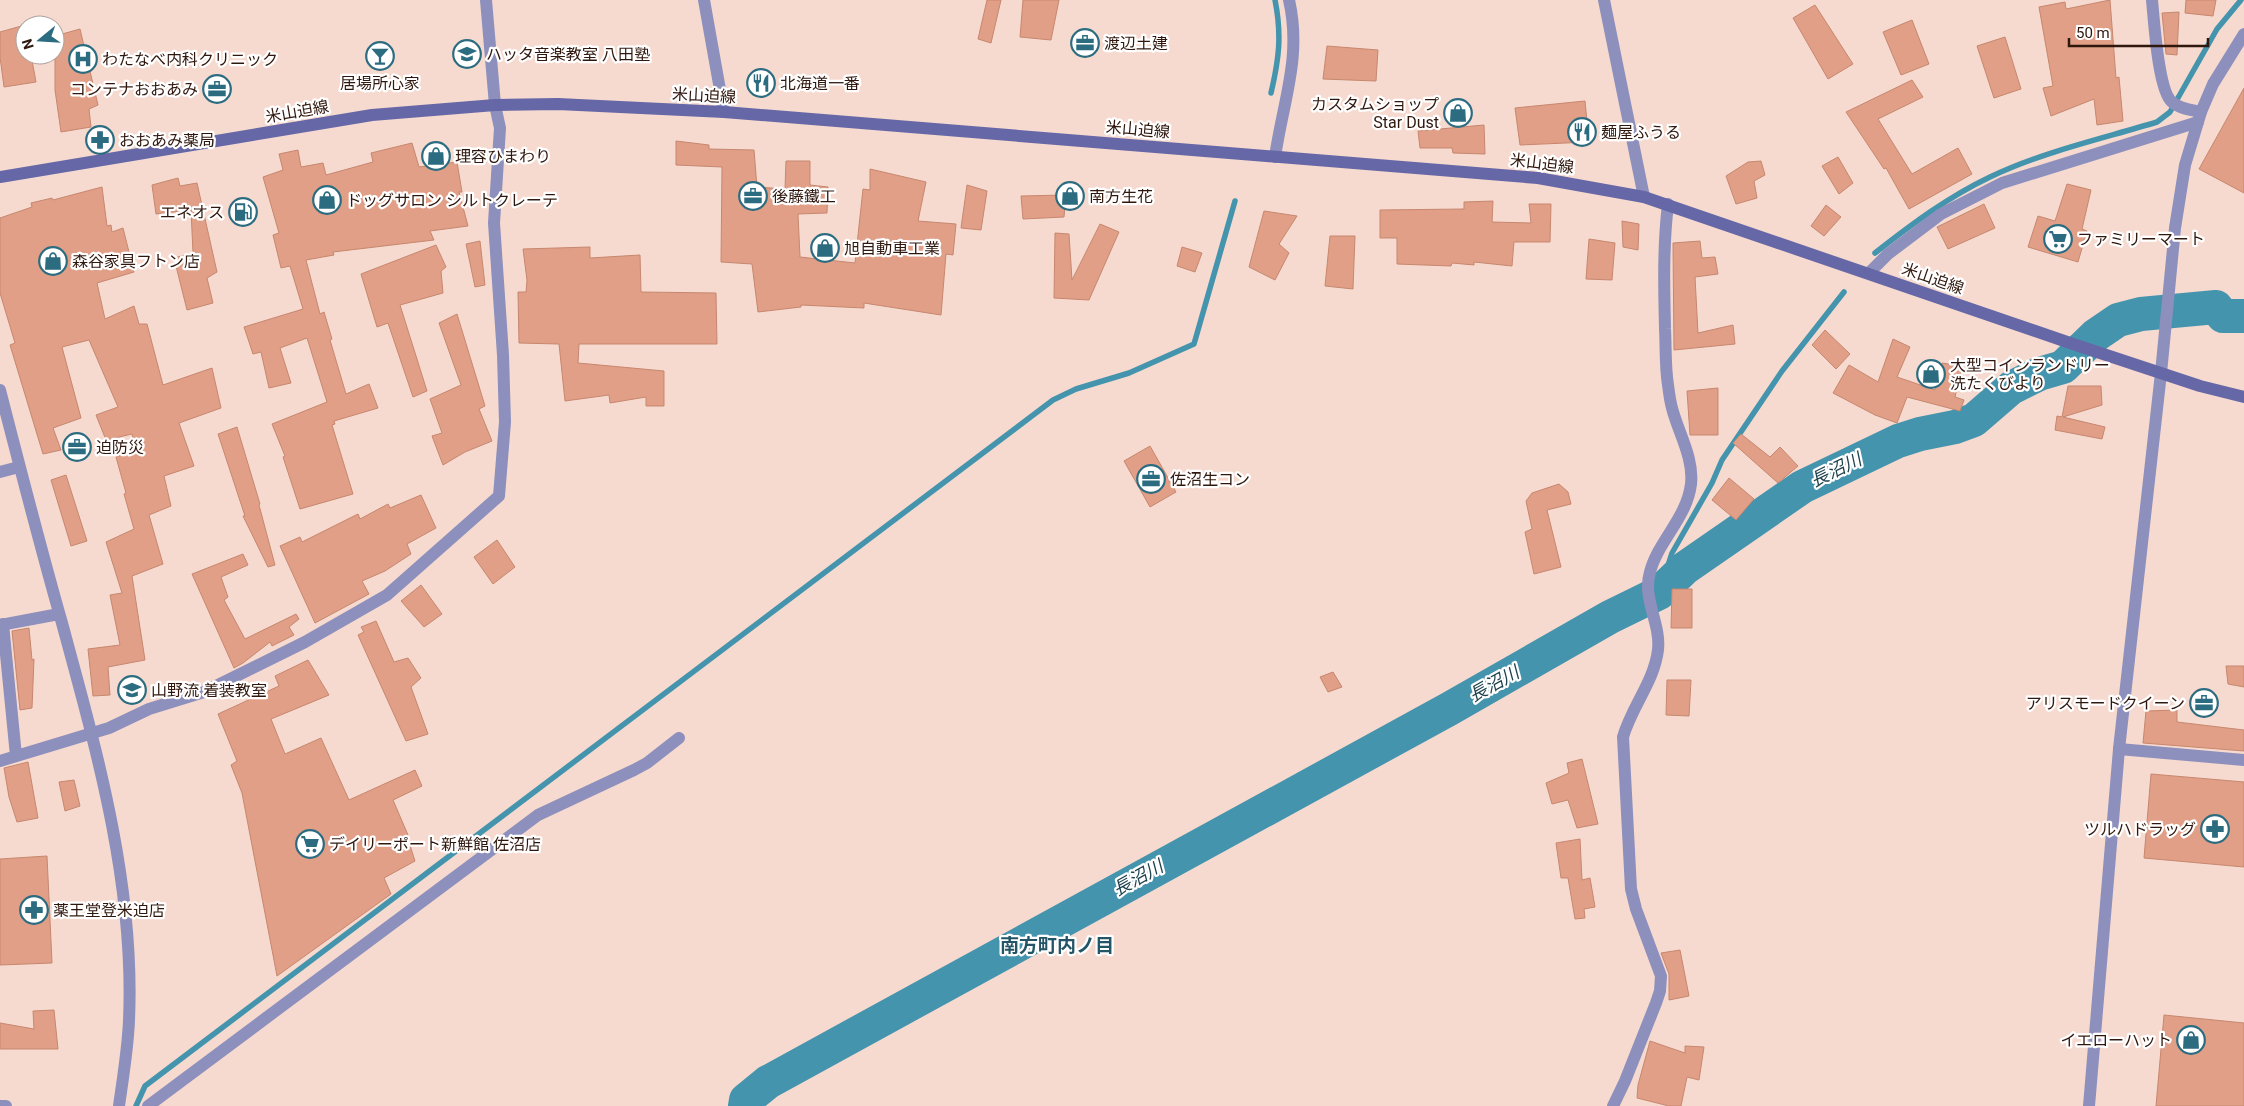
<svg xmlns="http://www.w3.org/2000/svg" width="2244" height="1106" font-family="Roboto,'Noto Sans JP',sans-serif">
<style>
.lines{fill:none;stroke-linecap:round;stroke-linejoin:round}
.stream{stroke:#4594ae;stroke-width:5.5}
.river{stroke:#4594ae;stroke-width:34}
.building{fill:#e09f86;stroke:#c7876f}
.minor{stroke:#8d8fbc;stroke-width:12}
.tertiary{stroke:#8d8fbc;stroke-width:12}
.secondary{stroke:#6667a7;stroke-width:12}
.labels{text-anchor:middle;stroke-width:4.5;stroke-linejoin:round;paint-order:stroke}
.poi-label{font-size:16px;fill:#2f170d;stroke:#fff;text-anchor:start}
.street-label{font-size:16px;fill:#2f170d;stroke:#fff}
.water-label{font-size:18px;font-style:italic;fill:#1e424e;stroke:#fff}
.quarter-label{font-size:19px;font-weight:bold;fill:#235566;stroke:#fff}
</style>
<rect width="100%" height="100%" fill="#f6dacf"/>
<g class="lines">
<!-- stream -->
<path class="stream" d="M1271,93C1279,59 1282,35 1275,0
M1875,253C1912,224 1948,197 1990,177C2042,152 2101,139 2157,122L2170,112L2217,29L2241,0
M2216,307L2244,303
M1659,593L1672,553L1712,483L1722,460L1782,371L1844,292
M136,1106L145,1086L1053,400L1076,389L1129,373L1194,344L1235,201"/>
<!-- river -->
<path class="river" d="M745,1106L746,1100L768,1082L1449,709L1610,617L1659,593L1685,568L1802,487L1898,441L1920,434L1955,427L1974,420L2011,388L2039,374L2063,367L2096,335L2118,320L2141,314L2216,307L2223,316H2244"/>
</g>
<!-- building -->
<path class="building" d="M987,0H1001L991,43L978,39Z
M1023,0H1059L1051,40L1020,37Z
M2110,0L2116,78L2119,77L2123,121L2097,125L2094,99L2051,116L2043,88L2053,86L2039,7L2065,2L2066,9Z
M2186,0H2216L2213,16L2185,13Z
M1815,5L1853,64L1828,79L1793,18Z
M2179,12L2177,55L2166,54L2162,13Z
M1912,20L1929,64L1901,75L1883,32Z
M25,25V55H31L36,82L4,87L0,57V32Z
M80,29L98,105L89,109L91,127L61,132L55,90V36Z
M2005,37L2021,89L1994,98L1977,46Z
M1327,46L1378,50L1376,81L1323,79Z
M1912,80L1923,97L1878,119L1912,174L1958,148L1972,174L1909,209L1886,168L1884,169L1846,112Z
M2244,88V193L2199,169Z
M1585,101L1589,142L1520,145L1515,108Z
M1484,125L1485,154L1453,153L1452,148H1420L1418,131Z
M676,141L709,145V149L754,150L757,187L785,189L786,161H810V185L828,187L827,213L798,214L800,257L855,263L863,189L870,190V169L926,182L918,221L956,224L953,255L946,254L941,315L864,303V308L801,305V307L758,312L752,264L721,262L722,167L676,165Z
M412,143L419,167L457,162L462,192H459L468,226L430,231L434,240L333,252L334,255L306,260L320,314L324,312L332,339L330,340L346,394L369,384L378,408L334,421L335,424L332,425L353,494L300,509L283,457L285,456L272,424L327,402L307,338L280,348L291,383L269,388L261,352L253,354L244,327L303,309L290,266L281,268L273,235L279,233L263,177L283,170L279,154L298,150L301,167L323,163L326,175L373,162L371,153Z
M1838,157L1853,183L1839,194L1822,166Z
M1761,161L1765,175L1754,181L1757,198L1736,204L1726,176L1748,162Z
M178,178L180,186L197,183L217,272L207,278L213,303L187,310L174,258L193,253L191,210L156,214L152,185Z
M2067,184L2091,190L2082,229L2087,231L2078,262L2028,247L2038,216L2055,221Z
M967,185L987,191L981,230L961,228Z
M102,187L107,226L111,225L112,232L123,228L134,272L97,283L105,319L134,306L139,324H147L163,385L212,368L221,408L179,423L194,466L164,476L171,506L149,515L163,564L132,576L145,660L108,667L110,695L93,696L88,649L120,645L110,595L122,593L106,542L134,529L124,494L126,493L116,457L136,450L132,434L106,440L96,415L118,407L89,340L62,347L81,418L53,428L61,450L43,454L10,345L15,343L0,293V218L32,207L31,203L52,198L53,200Z
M1066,195L1064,217L1023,219L1021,196Z
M1493,201L1492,222L1531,223L1529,204H1551L1550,242H1514L1512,266L1474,262V265L1452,263L1451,266L1397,264V238H1380V210L1464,209V202Z
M1984,204L1995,228L1948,249L1937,227Z
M1826,205L1841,217L1824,236L1811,226Z
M1264,211L1297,216L1279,244L1289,253L1275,280L1249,267Z
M1622,221L1639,224L1638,250L1623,247Z
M1100,224L1119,232L1089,300L1054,298L1055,233L1069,234L1072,280Z
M1330,236H1355L1353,289L1325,286Z
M1589,239L1615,243L1612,280L1586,279Z
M480,241L485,285L475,287L466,244Z
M1700,241L1702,258L1715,257L1718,274L1695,277L1698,333L1733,325L1735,344L1674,350L1673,243Z
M436,245L446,267L441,271L443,293L400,305L427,391L413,397L388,323L377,327L361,274Z
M590,247V258L640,255L641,292L716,293L717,344H579L578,363L664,371V406H646V397L610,403L609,395L565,401L559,344L519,343L518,292H526L527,280L523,249Z
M1182,247L1202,253L1195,272L1177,266Z
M457,314L485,406L479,409L492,441L465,452L443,465L432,436L442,433L430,399L461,385L439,323Z
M1825,330L1850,354L1836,369L1812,345Z
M1893,339L1910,347L1897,377L1935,390L1942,363L1962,366L1955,397L1964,400L1960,411L1907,397L1897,423L1875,415L1833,393L1849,365L1878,382Z
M2068,386H2101L2102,405L2063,417L2105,427L2102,439L2055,430L2057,416L2062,417Z
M1718,388V435H1690L1687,391Z
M237,427L260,504L259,505L275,565L268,567L243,516H245L218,434Z
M1741,434L1770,457L1780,447L1798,466L1778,483L1733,443Z
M1150,446L1176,492L1150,507L1124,461Z
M66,475L87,541L71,546L51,480Z
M1729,478L1754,499L1736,520L1712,500Z
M1559,484L1568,492L1571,504L1547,510L1561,567L1534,574L1525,532L1532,529L1526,501L1532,493Z
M421,495L436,528L407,544L411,554L385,571L362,581L369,594L315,623L280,546L300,537L302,542L358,514L360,519L388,504L390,508Z
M497,540L515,567L493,584L474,557Z
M243,554L248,565L221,577L228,597L224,600L245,639L296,614L299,619L289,627L294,635L272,646L270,642L243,663L234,668L192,574Z
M421,585L442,614L424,627L401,601Z
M1672,589H1692V628H1671Z
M376,621L394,662L408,658L421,678L411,687L428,734L406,741L358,635L364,632L361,627Z
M29,628L32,660L34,659L32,708L20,710L12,631Z
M308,660L329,695L271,719L285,754L321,738L349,800L415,770L422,786L393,800L408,835L407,836L415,861L384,878L391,894L277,976L242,793L231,765L237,761L218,714L279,686L275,676Z
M2226,666H2244V687L2228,684Z
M1333,672L1342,687L1328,692L1320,677Z
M1667,680H1691L1689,716L1666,715Z
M2177,710V722L2244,730V751L2143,743L2146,711Z
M1582,759L1598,824L1577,828L1568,800L1552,804L1546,783L1569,773L1567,763Z
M28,762L38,818L17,822L9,797L4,768Z
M2151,774L2244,782V867L2144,858Z
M74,780L80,806L65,811L59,782Z
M1580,839L1582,880L1590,878L1595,907L1584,909L1585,918L1575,919L1568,878H1561L1556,843Z
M47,856L52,963L0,965V859Z
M1680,950L1689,996L1669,1000V974L1661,953Z
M54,1010L58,1049H0V1023L34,1029L33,1011Z
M2164,1015L2244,1023V1106H2156Z
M1650,1041L1685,1053V1046L1704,1047L1699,1080L1687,1077L1681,1106H1669L1637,1098L1638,1085Z"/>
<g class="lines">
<!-- minor -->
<path class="minor" d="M704,0L724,112
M1604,0L1644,197
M2152,0C2154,19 2158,91 2172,102C2180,109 2192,110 2201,112
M1275,157C1283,101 1302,57 1289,0
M1869,273L1888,254L1941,214L2002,183L2198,122
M0,472L19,467
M3,624L16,756
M0,625L59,614
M2119,749L2244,760
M0,761L109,728L149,709L204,692L305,642L387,595L499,496L505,422L503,355L494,223L500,128L495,105L486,0
M0,1106H6
M148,1106L538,815L634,770L647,763L679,738
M1613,1106L1625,1081L1656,1003L1660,991L1661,976L1636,909L1631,889L1623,737C1632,706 1654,682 1658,650C1661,623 1642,599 1650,572C1658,541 1687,518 1691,484C1694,458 1678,432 1672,408C1670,401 1669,393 1668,385C1665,367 1666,347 1665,329C1664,287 1663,246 1668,204"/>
<!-- tertiary -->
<path class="tertiary" d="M0,390C20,468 40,546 62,623C97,752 135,885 129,1020C128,1048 123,1077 119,1106
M2089,1106L2119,749L2161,373L2175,228L2185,165L2201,112L2213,84L2244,34"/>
<!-- secondary -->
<path class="secondary" d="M0,177L372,115L495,105L558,104L724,112L1538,178L1644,197L2073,344L2200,386L2244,397"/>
</g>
<!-- icons -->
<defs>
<symbol id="office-ring" viewBox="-11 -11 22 22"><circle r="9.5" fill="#fff" stroke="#2c6c80" stroke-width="1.5"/><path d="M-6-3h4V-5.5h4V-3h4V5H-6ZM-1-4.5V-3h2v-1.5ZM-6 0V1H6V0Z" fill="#2c6c80"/></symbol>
<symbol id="school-ring" viewBox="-11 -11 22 22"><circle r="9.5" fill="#fff" stroke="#2c6c80" stroke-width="1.5"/><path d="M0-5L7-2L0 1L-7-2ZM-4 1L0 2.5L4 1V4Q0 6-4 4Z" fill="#2c6c80"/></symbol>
<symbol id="bar-ring" viewBox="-11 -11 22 22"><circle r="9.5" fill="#fff" stroke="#2c6c80" stroke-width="1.5"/><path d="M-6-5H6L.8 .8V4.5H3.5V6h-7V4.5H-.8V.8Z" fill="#2c6c80"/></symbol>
<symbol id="hospital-ring" viewBox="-11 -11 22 22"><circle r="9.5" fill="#fff" stroke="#2c6c80" stroke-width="1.5"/><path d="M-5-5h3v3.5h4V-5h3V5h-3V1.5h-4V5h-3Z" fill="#2c6c80"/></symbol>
<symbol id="restaurant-ring" viewBox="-11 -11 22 22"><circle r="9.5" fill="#fff" stroke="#2c6c80" stroke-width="1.5"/><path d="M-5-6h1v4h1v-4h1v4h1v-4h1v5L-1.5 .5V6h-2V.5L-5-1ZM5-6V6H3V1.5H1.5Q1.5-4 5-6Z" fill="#2c6c80"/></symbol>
<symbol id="shop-ring" viewBox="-11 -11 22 22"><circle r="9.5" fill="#fff" stroke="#2c6c80" stroke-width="1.5"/><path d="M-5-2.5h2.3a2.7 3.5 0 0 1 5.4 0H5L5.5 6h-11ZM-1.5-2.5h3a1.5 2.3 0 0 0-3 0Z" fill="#2c6c80"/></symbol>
<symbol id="pharmacy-ring" viewBox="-11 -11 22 22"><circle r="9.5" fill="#fff" stroke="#2c6c80" stroke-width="1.5"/><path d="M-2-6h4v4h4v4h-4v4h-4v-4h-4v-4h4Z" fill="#2c6c80"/></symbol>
<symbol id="fuel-ring" viewBox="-11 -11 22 22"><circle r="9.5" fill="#fff" stroke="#2c6c80" stroke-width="1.5"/><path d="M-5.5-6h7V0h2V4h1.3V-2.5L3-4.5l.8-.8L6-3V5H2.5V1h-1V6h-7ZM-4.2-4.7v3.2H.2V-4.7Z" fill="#2c6c80"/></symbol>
<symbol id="supermarket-ring" viewBox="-11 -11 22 22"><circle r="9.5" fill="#fff" stroke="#2c6c80" stroke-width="1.5"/><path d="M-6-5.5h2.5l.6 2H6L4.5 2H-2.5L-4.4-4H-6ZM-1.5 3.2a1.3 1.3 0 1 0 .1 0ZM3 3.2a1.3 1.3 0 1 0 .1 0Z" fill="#2c6c80"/></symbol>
</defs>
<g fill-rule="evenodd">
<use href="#office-ring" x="1069" y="27" width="32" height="32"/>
<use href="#school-ring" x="451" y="38" width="32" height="32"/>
<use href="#bar-ring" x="364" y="40" width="32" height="32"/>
<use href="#hospital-ring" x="67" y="43" width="32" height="32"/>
<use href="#restaurant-ring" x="745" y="67" width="32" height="32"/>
<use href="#office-ring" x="201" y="73" width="32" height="32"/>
<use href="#shop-ring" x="1442" y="97" width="32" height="32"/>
<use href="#restaurant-ring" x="1566" y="116" width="32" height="32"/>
<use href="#pharmacy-ring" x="84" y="124" width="32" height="32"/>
<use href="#shop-ring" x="420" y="140" width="32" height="32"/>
<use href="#office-ring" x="737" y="180" width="32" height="32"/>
<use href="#shop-ring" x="1054" y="180" width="32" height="32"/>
<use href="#shop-ring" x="311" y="184" width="32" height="32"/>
<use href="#fuel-ring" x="227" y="196" width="32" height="32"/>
<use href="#supermarket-ring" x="2042" y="223" width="32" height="32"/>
<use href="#shop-ring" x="809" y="232" width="32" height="32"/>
<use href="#shop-ring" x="37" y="245" width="32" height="32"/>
<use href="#shop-ring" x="1915" y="358" width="32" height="32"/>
<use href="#office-ring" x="61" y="431" width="32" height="32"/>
<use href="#office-ring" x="1135" y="463" width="32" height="32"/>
<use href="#school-ring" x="116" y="674" width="32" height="32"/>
<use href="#office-ring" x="2188" y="687" width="32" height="32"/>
<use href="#pharmacy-ring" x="2199" y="813" width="32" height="32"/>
<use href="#supermarket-ring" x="294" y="828" width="32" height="32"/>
<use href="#pharmacy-ring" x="18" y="894" width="32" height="32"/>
<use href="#shop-ring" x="2175" y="1024" width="32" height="32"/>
</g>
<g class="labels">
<!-- poi labels -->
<g class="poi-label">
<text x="1104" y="49">渡辺土建</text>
<text x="486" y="60">ハッタ音楽教室 八田塾</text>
<text x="102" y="65">わたなべ内科クリニック</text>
<text x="380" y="89" text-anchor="middle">居場所心家</text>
<text x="780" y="89">北海道一番</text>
<text x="198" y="95" text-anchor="end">コンテナおおあみ</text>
<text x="1439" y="110" text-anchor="end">カスタムショップ<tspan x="1439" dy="18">Star Dust</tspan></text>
<text x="1601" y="138">麺屋ふうる</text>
<text x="119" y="146">おおあみ薬局</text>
<text x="455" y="162">理容ひまわり</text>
<text x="772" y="202">後藤鐵工</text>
<text x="1089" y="202">南方生花</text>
<text x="346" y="206">ドッグサロン シルトクレーテ</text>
<text x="224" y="218" text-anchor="end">エネオス</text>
<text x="2077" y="245">ファミリーマート</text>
<text x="844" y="254">旭自動車工業</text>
<text x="72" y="267">森谷家具フトン店</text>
<text x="1950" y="371">大型コインランドリー<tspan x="1950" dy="18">洗たくびより</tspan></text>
<text x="96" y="453">迫防災</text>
<text x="1170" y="485">佐沼生コン</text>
<text x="151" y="696">山野流 着装教室</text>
<text x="2185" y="709" text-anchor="end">アリスモードクイーン</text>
<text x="2196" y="835" text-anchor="end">ツルハドラッグ</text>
<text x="329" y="850">デイリーポート新鮮館 佐沼店</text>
<text x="53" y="916">薬王堂登米迫店</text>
<text x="2172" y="1046" text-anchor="end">イエローハット</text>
</g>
<!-- street labels -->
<g class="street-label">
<text transform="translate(704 95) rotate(3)" y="6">米山迫線</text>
<text transform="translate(297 111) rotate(-10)" y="6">米山迫線</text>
<text transform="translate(1138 129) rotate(5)" y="6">米山迫線</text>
<text transform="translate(1542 163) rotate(7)" y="6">米山迫線</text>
<text transform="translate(1933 278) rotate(19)" y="6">米山迫線</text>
</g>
<!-- water labels -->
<g class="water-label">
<text transform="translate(1836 470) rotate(-26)" y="6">長沼川</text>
<text transform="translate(1494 684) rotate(-29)" y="6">長沼川</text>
<text transform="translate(1138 878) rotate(-29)" y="6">長沼川</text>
</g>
<!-- quarter labels -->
<g class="quarter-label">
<text x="1057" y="952">南方町内ノ目</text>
</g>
</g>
<!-- north arrow -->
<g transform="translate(40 40) rotate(252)"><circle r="24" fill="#ffffff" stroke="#aca29e"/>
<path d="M0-4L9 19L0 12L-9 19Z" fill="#2c6c80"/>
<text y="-8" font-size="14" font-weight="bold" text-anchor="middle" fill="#2f170d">N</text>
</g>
<!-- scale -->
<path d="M2069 38v8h139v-8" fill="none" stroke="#2f170d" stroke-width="2.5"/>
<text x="2076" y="38" font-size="15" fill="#2f170d" stroke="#ffffff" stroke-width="4" paint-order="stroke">50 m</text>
</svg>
